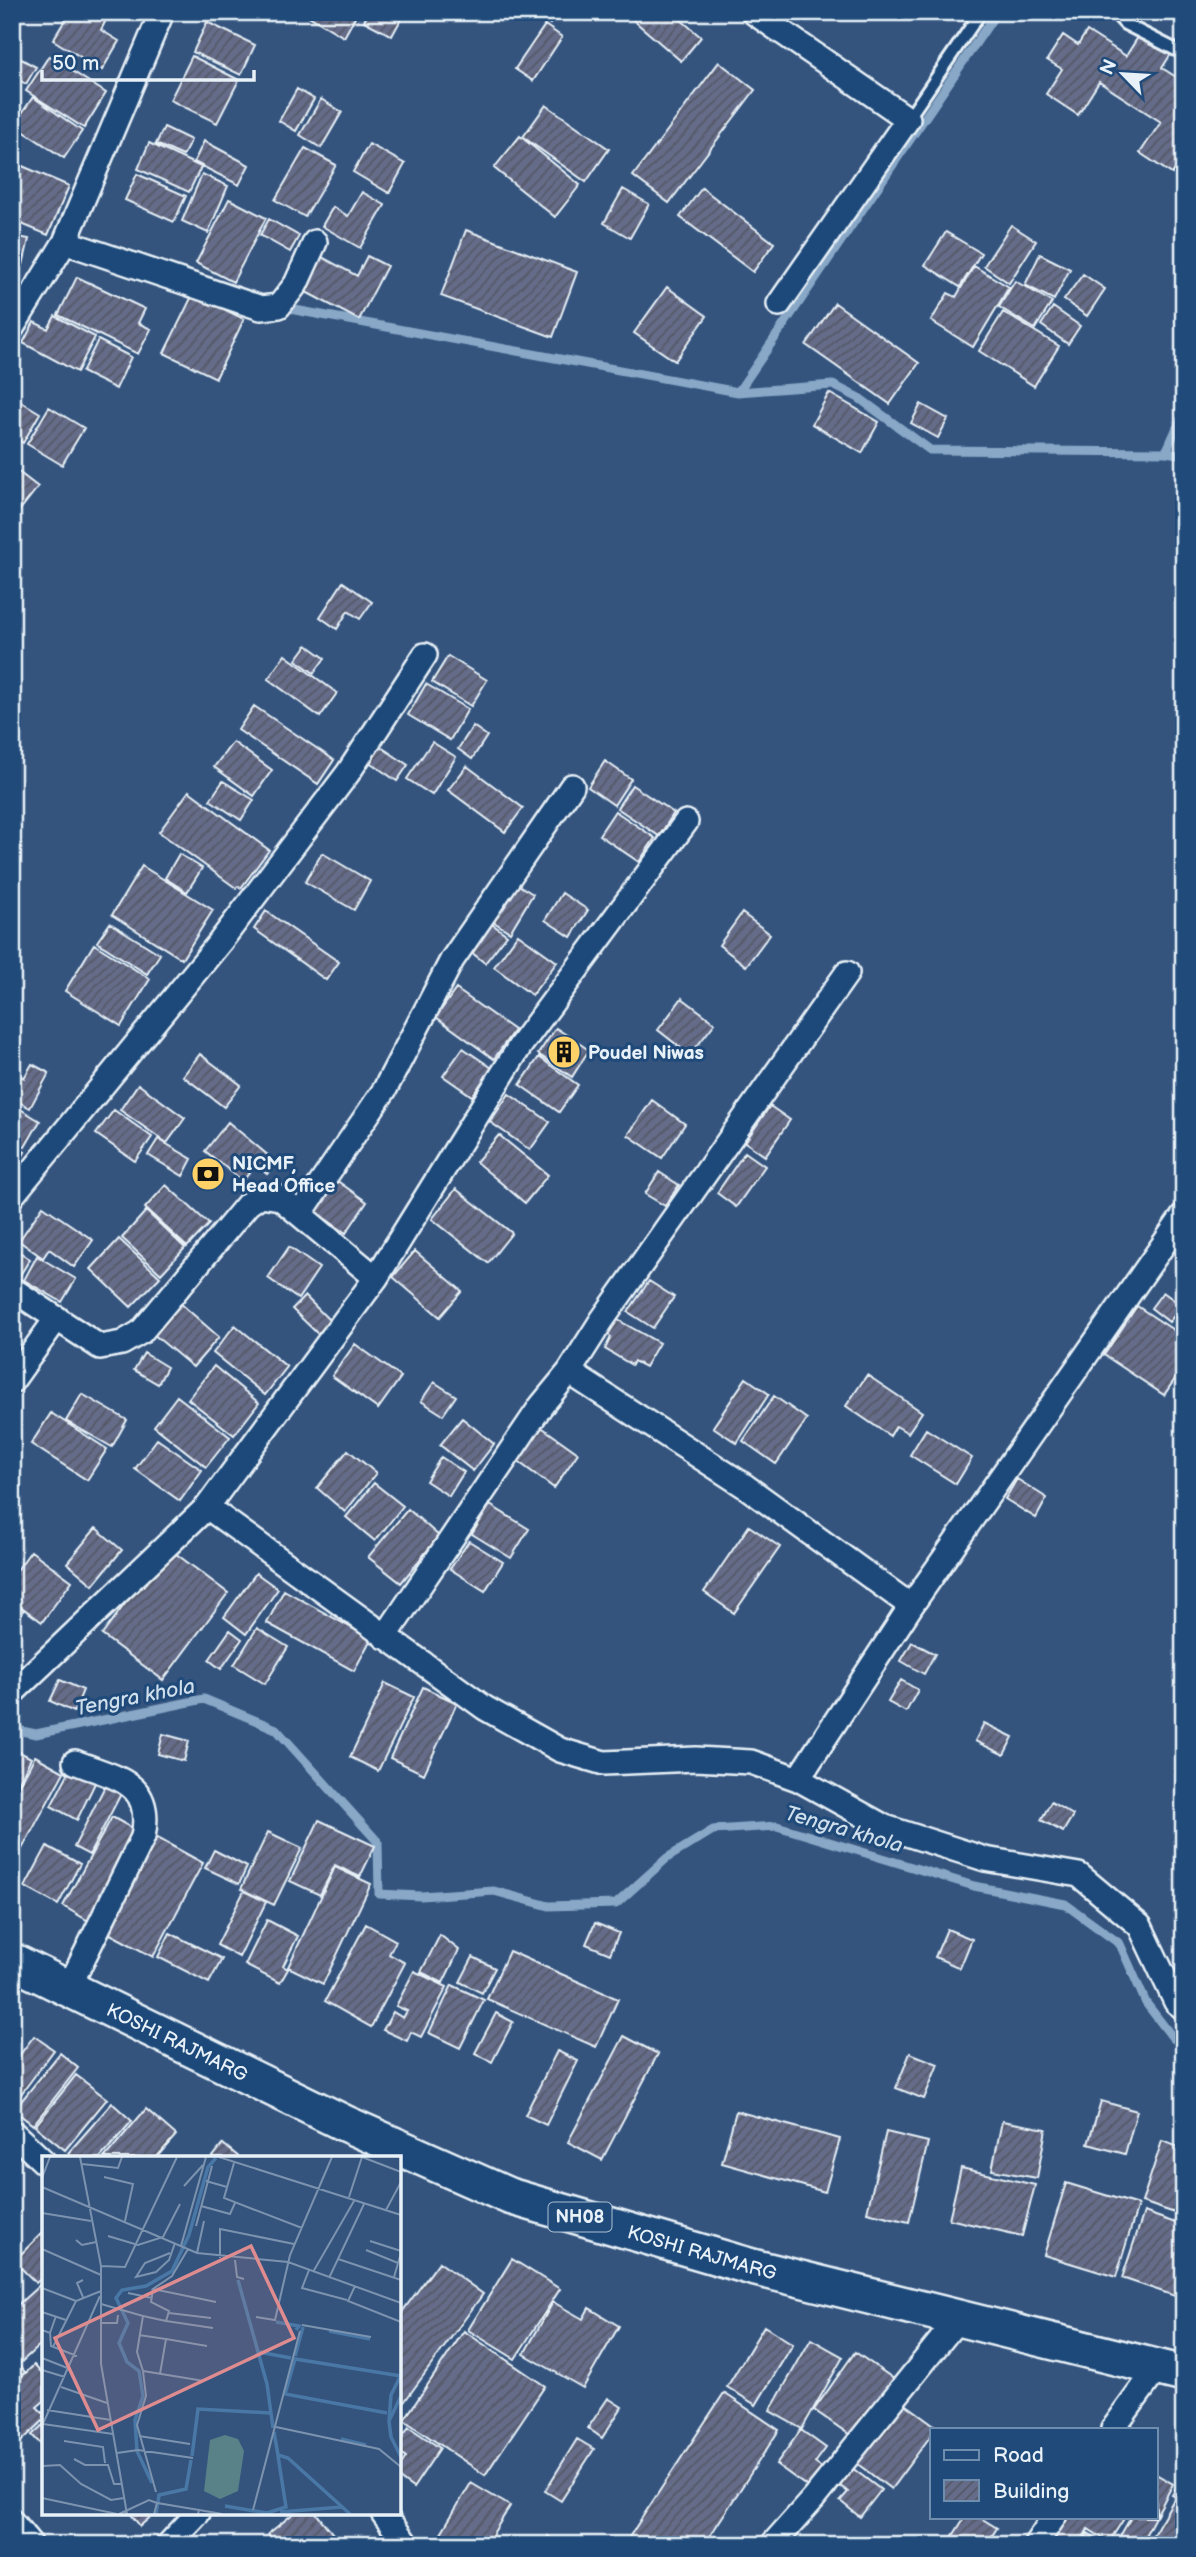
<svg xmlns="http://www.w3.org/2000/svg" width="1196" height="2557" font-family="'Balsamiq Sans',sans-serif">
<style>
.lines{fill:none;stroke-linecap:round;stroke-linejoin:round}
.stream{stroke:#89a8c7;stroke-width:9}
.building{fill:url(#building-hatch);stroke:#e8f1f8;stroke-width:2}
.service-casing{stroke:#e8f1f8;stroke-width:16}
.minor-casing{stroke:#e8f1f8;stroke-width:28}
.primary-casing{stroke:#e8f1f8;stroke-width:40}
.service{stroke:#1f4a7a;stroke-width:10}
.minor{stroke:#1f4a7a;stroke-width:23}
.primary{stroke:#1f4a7a;stroke-width:35}
.labels{text-anchor:middle;stroke-width:6;stroke-linejoin:round;paint-order:stroke}
.shield{fill:#1f4a7a;stroke:#acbfd2;stroke-width:2}
.shield-label{font-size:18px;font-weight:bold;fill:#e8f1f8}
.poi-label{font-size:19px;font-weight:bold;fill:#e8f1f8;stroke:#1f4a7a;text-anchor:start}
.street-label{font-size:19px;fill:#e8f1f8;stroke:#1f4a7a}
.water-label{font-size:21px;font-style:italic;fill:#d0dfec;stroke:#1f4a7a}
.inset-river{fill:none;stroke:#4a78a6;stroke-width:3.5}
.inset-road{fill:none;stroke:#7c93af;stroke-width:2}
.view{fill:#df8c90;fill-opacity:0.15;stroke:#df8c90;stroke-width:3.5}
.inset-edge{fill:none;stroke:#e8f1f8;stroke-width:3.5}
</style>
<defs>
<pattern id="building-hatch" width="6" height="6" patternUnits="userSpaceOnUse" patternTransform="scale(1.75)"><rect width="6" height="6" fill="#656c89"/><path d="M-1 1l2-2M0 6l6-6M5 7l2-2" fill="none" stroke="#545866"/></pattern>
</defs>
<rect width="100%" height="100%" fill="#34547e"/>
<filter id="ink" filterUnits="userSpaceOnUse"><feTurbulence type="fractalNoise" baseFrequency=".0143" numOctaves="2"/><feDisplacementMap in="SourceGraphic" scale="14" xChannelSelector="R" yChannelSelector="G"/><feConvolveMatrix kernelMatrix="1 2 1 2 8 2 1 2 1" color-interpolation-filters="sRGB"/></filter>
<g filter="url(#ink)">
<g class="lines">
<!-- stream -->
<path class="stream" d="M295,310L738,392L833,385L859,398L930,450L1166,452L1184,455
M738,392L997,12
M1166,452L1184,412
M12,1729L36,1734L204,1699L276,1729L378,1842L379,1894L421,1896L494,1891L549,1906L616,1904L667,1858L713,1830L777,1826L974,1886L1065,1904L1120,1944L1146,2003L1173,2038L1184,2045"/>
</g>
<!-- building -->
<path class="building" d="M70,12H90L105,22L101,30L119,41L102,70L53,40Z
M302,12H358L344,37Z
M369,12H405L392,36L364,21Z
M534,12H560L550,24Z
M672,12L701,37L681,61L625,13Z
M207,22L255,45L241,75L193,52Z
M545,25L562,37L533,81L515,69Z
M1087,31L1126,56L1140,34L1171,54L1162,68L1184,82V156L1172,174L1140,153L1161,122L1099,82L1078,115L1046,94L1062,69L1047,60L1063,35L1078,45Z
M12,54L36,67L26,84L12,76Z
M49,56L106,93L84,128L26,91Z
M192,56L239,80L217,123L170,100Z
M719,62L755,90L669,203L633,176Z
M297,89L314,99L296,131L279,121Z
M33,97L82,131L64,158L14,125Z
M321,99L342,112L321,148L300,135Z
M546,105L609,149L586,182L523,137Z
M164,127L191,140L183,156L156,144Z
M520,136L580,185L555,217L494,168Z
M204,141L249,165L239,185L194,162Z
M149,143L201,167L189,192L138,169Z
M369,144L405,164L389,193L353,172Z
M305,148L336,165L305,217L275,200Z
M20,165L69,186L48,235L12,220V182Z
M137,174L186,196L174,222L125,200Z
M202,174L228,186L208,233L182,221Z
M702,188L774,243L753,272L680,217Z
M623,189L649,204L630,238L604,223Z
M362,192L385,205L360,248L322,226L333,207L348,216Z
M229,199L266,218L233,282L196,263Z
M269,219L299,236L290,252L260,235Z
M1011,225L1036,241L1009,283L984,266Z
M466,230L577,272L553,337L441,296Z
M946,232L981,253L960,287L925,265Z
M12,236L29,239L23,265L12,263Z
M1040,254L1070,269L1054,300L1025,285Z
M367,256L387,266L359,320L304,291L322,257L357,276Z
M974,266L1009,287L973,347L931,321L948,293L956,297Z
M1083,274L1105,289L1087,316L1064,300Z
M77,277L145,309L138,323L151,329L138,354L58,315Z
M1015,281L1052,302L1035,329L999,307Z
M667,287L707,316L675,361L634,333Z
M193,294L244,319L216,378L164,353Z
M835,303L919,363L890,404L806,345Z
M1053,307L1080,326L1068,344L1041,325Z
M1003,312L1059,346L1034,386L979,351Z
M55,316L95,337L77,372L23,343L34,322L48,329Z
M98,340L131,357L116,389L82,372Z
M829,393L879,422L862,453L812,424Z
M12,396L40,413L23,443L12,437Z
M921,404L948,419L938,438L911,423Z
M49,407L84,428L62,465L27,444Z
M12,467L38,487L12,520Z
M343,582L372,602L360,619L348,611L337,629L320,617Z
M307,645L325,658L314,673L296,660Z
M285,655L337,693L320,717L268,679Z
M448,656L487,680L471,706L432,682Z
M426,684L468,709L450,740L408,715Z
M254,706L334,760L318,784L238,730Z
M473,726L487,736L472,759L458,749Z
M233,742L272,770L254,796L214,767Z
M432,742L456,757L432,795L407,779Z
M378,745L408,765L397,781L368,761Z
M605,761L631,779L614,805L588,787Z
M467,766L523,808L505,832L448,790Z
M223,781L254,800L241,820L210,800Z
M632,785L674,813L659,836L617,808Z
M189,791L269,850L241,888L238,886L236,888L159,832Z
M615,811L655,838L639,862L599,835Z
M322,853L370,881L354,910L305,882Z
M179,854L202,868L187,892L165,878Z
M142,866L213,910L182,959L112,915Z
M515,883L533,894L510,932L492,921Z
M562,893L588,910L571,937L545,920Z
M266,911L339,962L326,980L254,929Z
M742,913L770,934L746,966L719,945Z
M110,923L160,954L147,974L97,942Z
M492,924L507,935L485,963L471,952Z
M518,934L557,962L532,995L494,967Z
M94,944L150,979L121,1026L65,991Z
M456,989L514,1030L494,1059L436,1017Z
M682,998L715,1023L690,1055L658,1030Z
M556,1028L589,1050L572,1077L538,1054Z
M463,1048L492,1068L472,1096L443,1076Z
M200,1054L241,1085L224,1107L183,1076Z
M539,1057L578,1085L559,1112L520,1085Z
M32,1064L49,1073L30,1108L12,1098V1071L24,1078Z
M138,1084L185,1118L167,1143L120,1110Z
M509,1094L550,1122L530,1150L490,1122Z
M652,1100L685,1124L662,1158L628,1135Z
M12,1104L40,1121L25,1147L12,1140Z
M770,1106L790,1120L765,1156L745,1142Z
M114,1110L152,1137L135,1161L96,1134Z
M228,1122L276,1162L267,1174L255,1165L243,1181L205,1151Z
M499,1135L548,1175L525,1203L476,1162Z
M158,1139L192,1159L183,1176L148,1155Z
M12,1145L25,1152L16,1169L12,1167Z
M745,1152L765,1166L736,1207L717,1193Z
M659,1172L679,1185L665,1206L645,1194Z
M336,1180L367,1202L346,1233L314,1211Z
M166,1185L209,1224L187,1247L145,1208Z
M456,1189L512,1233L488,1263L432,1219Z
M43,1206L93,1240L74,1267L49,1249L43,1258L19,1241Z
M146,1211L185,1248L161,1274L122,1238Z
M119,1239L160,1277L131,1307L91,1269Z
M12,1247L30,1259L20,1275L12,1270Z
M289,1247L319,1268L298,1299L268,1278Z
M415,1251L462,1291L440,1317L393,1277Z
M37,1256L76,1279L62,1302L24,1280Z
M649,1281L674,1297L653,1328L628,1312Z
M1163,1292L1182,1306L1169,1322L1151,1308Z
M305,1296L330,1321L318,1334L292,1309Z
M180,1303L219,1337L193,1367L153,1334Z
M1137,1306L1184,1337V1366L1164,1395L1104,1355Z
M616,1319L659,1343L645,1367L634,1361L632,1365L605,1349L611,1337L607,1334Z
M235,1325L287,1367L265,1395L213,1353Z
M355,1344L401,1377L378,1409L332,1376Z
M144,1353L167,1367L158,1384L134,1370Z
M214,1366L259,1403L234,1435L188,1399Z
M867,1375L922,1412L908,1433L896,1426L890,1436L846,1406Z
M746,1378L769,1394L737,1443L713,1427Z
M434,1382L456,1396L443,1415L421,1401Z
M82,1394L127,1420L112,1447L66,1421Z
M177,1396L230,1437L206,1467L154,1426Z
M774,1396L807,1419L776,1464L743,1441Z
M51,1413L107,1449L87,1480L31,1444Z
M462,1418L494,1444L473,1471L440,1445Z
M540,1426L578,1453L554,1488L516,1460Z
M926,1429L972,1458L956,1484L910,1455Z
M157,1439L202,1470L180,1501L135,1469Z
M348,1450L376,1473L345,1512L317,1488Z
M441,1457L464,1472L449,1496L426,1481Z
M1017,1479L1047,1498L1036,1518L1005,1499Z
M374,1483L403,1506L375,1541L346,1517Z
M490,1505L529,1529L511,1558L472,1534Z
M408,1509L439,1536L401,1583L368,1557Z
M749,1526L780,1547L734,1613L704,1592Z
M96,1528L122,1550L93,1585L67,1563Z
M469,1541L503,1562L485,1591L450,1569Z
M167,1547L228,1593L163,1680L102,1635Z
M31,1551L72,1581L42,1622L12,1600V1577Z
M256,1573L278,1589L246,1634L224,1617Z
M284,1590L371,1639L354,1671L267,1623Z
M12,1602L24,1610L12,1626Z
M257,1628L288,1647L265,1684L234,1665Z
M230,1630L242,1639L221,1669L209,1660Z
M912,1642L935,1654L924,1674L901,1661Z
M60,1680L83,1690L74,1712L50,1701Z
M901,1680L918,1690L906,1712L888,1702Z
M385,1683L414,1697L378,1771L350,1757Z
M423,1687L457,1703L424,1774L390,1758Z
M984,1723L1013,1737L1004,1755L975,1741Z
M163,1734L189,1741L184,1761L158,1754Z
M12,1748L31,1758L18,1784L12,1781Z
M35,1756L64,1772L22,1849L12,1844V1799Z
M71,1768L96,1781L77,1820L51,1806Z
M107,1782L123,1790L89,1855L74,1847Z
M1051,1802L1073,1815L1063,1832L1041,1820Z
M112,1817L141,1833L92,1923L63,1906Z
M319,1820L375,1846L360,1877L335,1865L320,1895L290,1881Z
M268,1832L302,1848L274,1905L241,1889Z
M152,1835L203,1863L153,1957L101,1929Z
M47,1846L80,1864L58,1905L25,1887Z
M214,1850L247,1867L239,1884L205,1868Z
M335,1867L371,1884L323,1984L288,1967Z
M244,1891L266,1902L239,1957L217,1945Z
M267,1920L298,1936L283,1966L288,1969L280,1983L245,1965Z
M595,1923L619,1933L610,1954L586,1944Z
M366,1924L396,1941L389,1954L405,1963L371,2027L325,2001Z
M947,1929L972,1939L960,1968L935,1957Z
M170,1933L222,1959L209,1983L158,1957Z
M440,1935L459,1950L443,1983L421,1972Z
M509,1951L618,1999L596,2047L487,1999Z
M473,1957L495,1968L482,1993L460,1982Z
M414,1971L447,1987L421,2037L411,2032L407,2041L383,2030L393,2012L403,2018L407,2011L396,2006Z
M452,1985L484,2000L460,2048L429,2033Z
M496,2013L513,2022L492,2062L475,2053Z
M34,2036L54,2050L12,2106V2065Z
M624,2036L658,2054L602,2160L568,2142Z
M557,2051L578,2061L546,2125L525,2115Z
M60,2053L78,2068L33,2125L14,2110Z
M910,2053L938,2064L924,2099L896,2088Z
M76,2075L107,2099L65,2150L35,2126Z
M1101,2101L1137,2111L1125,2154L1088,2144Z
M112,2103L132,2121L100,2158H73L68,2153Z
M146,2109L176,2135L156,2158H104Z
M736,2111L840,2139L825,2192L722,2163Z
M1002,2121L1046,2129L1037,2178L992,2170Z
M886,2132L928,2142L909,2222L867,2212Z
M1162,2141L1184,2149V2216L1142,2202Z
M223,2144L240,2158H212Z
M961,2168L1035,2185L1022,2236L949,2219Z
M1066,2183L1138,2205L1116,2277L1044,2255Z
M1144,2212L1184,2226V2280L1178,2297L1122,2278Z
M44,2231V2276L36,2283L14,2261Z
M512,2259L560,2289L515,2359L468,2330Z
M439,2262L483,2294L399,2409V2316Z
M44,2281V2341L18,2365L25,2372L12,2384V2310Z
M553,2302L583,2319L589,2308L619,2326L583,2388L524,2354Z
M764,2326L793,2344L756,2405L727,2387Z
M464,2331L545,2386L485,2475L404,2420Z
M811,2339L843,2357L802,2429L770,2411Z
M855,2352L894,2379L853,2437L814,2410Z
M34,2365L44,2376V2401L37,2407L44,2414V2420L12,2450V2386Z
M724,2393L779,2430L704,2545H624Z
M608,2398L622,2407L602,2438L588,2428Z
M900,2400L937,2427L932,2429V2434L891,2489L855,2462Z
M44,2424V2448L32,2435Z
M409,2427L440,2448L413,2488L399,2478V2468L406,2457L399,2452V2442Z
M801,2430L826,2448L815,2463L823,2469L809,2488L776,2464Z
M577,2439L594,2449L561,2501L545,2491Z
M847,2464L881,2490L860,2517L840,2501L848,2492L840,2486L833,2496L827,2492Z
M1156,2474L1173,2484L1156,2516Z
M1184,2475V2501L1172,2495Z
M471,2483L510,2506L486,2545H460L441,2533Z
M1173,2501L1184,2508V2545H1147Z
M130,2513H155L140,2526Z
M294,2513H316L337,2539L330,2545H276L268,2534Z
M965,2517H979L997,2528L986,2545H947Z
M1066,2517H1125L1109,2542L1088,2529L1079,2545H1049Z
M1131,2517H1155L1140,2545H1115Z
M1088,2533L1107,2545H1081Z
M548,2536L562,2545H543Z"/>
<g class="lines">
<defs>
<path id="service" d="M1114,12L1125,24L1184,54
M908,119L981,12"/>
<path id="minor" d="M753,12L908,119L779,304
M65,242L261,308L279,306L296,284L315,242
M12,328L65,242L162,12
M12,1196L220,942L348,773L425,655
M300,1214L385,1089L452,960L572,786
M1184,1215L911,1606L798,1779L885,1827L985,1859L1079,1875L1140,1926L1176,2002L1184,2008
M376,1278L520,1046L686,822
M12,1289L100,1347L122,1343L141,1332L248,1204L261,1195L280,1198L376,1278L207,1507L485,1708L560,1750L604,1763L696,1759L751,1762L798,1779
M569,1372L602,1320L847,973
M12,1381L57,1318
M385,1637L541,1406L569,1372L745,1486L911,1606
M12,1693L207,1507
M68,1989L143,1837C154,1781 117,1779 75,1762
M12,2132L44,2162
M1113,2429L1158,2367
M383,2513L407,2545
M12,2522L31,2545
M168,2545L198,2513
M772,2545L813,2499L958,2319
M1035,2545L1054,2517"/>
<g id="primary">
<path id="s1" d="M12,1961L344,2123L509,2196L752,2267L1184,2374"/>
</g>
</defs>
<!-- service casing -->
<use href="#service" class="service-casing"/>
<!-- minor casing -->
<use href="#minor" class="minor-casing"/>
<!-- primary casing -->
<use href="#primary" class="primary-casing"/>
<!-- service -->
<use href="#service" class="service"/>
<!-- minor -->
<use href="#minor" class="minor"/>
<!-- primary -->
<use href="#primary" class="primary"/>
</g>
</g>
<!-- icons -->
<defs>
<symbol id="building-disc" viewBox="-11 -11 22 22"><circle r="9.5" fill="#ffd166" stroke="#1f4a7a"/><path d="M-4-6H4V6H1V3H-1V6H-4ZM-2.5-4.3h1.7v1.8h-1.7ZM.8-4.3h1.7v1.8H.8ZM-2.5-1h1.7V.8h-1.7ZM.8-1h1.7V.8H.8Z" fill="#111"/></symbol>
<symbol id="bank-disc" viewBox="-11 -11 22 22"><circle r="9.5" fill="#ffd166" stroke="#1f4a7a"/><path d="M-6-4H6V4H-6ZM0-2.3a2.3 2.3 0 1 0 0 4.6a2.3 2.3 0 1 0 0-4.6Z" fill="#111"/></symbol>
</defs>
<g fill-rule="evenodd">
<use href="#building-disc" x="545" y="1033" width="38" height="38"/>
<use href="#bank-disc" x="189" y="1155" width="38" height="38"/>
</g>
<g class="labels">
<!-- shield labels -->
<rect class="shield" x="548.5" y="2202.5" width="63" height="29" rx="5"/>
<g class="shield-label">
<text x="580" y="2223">NH08</text>
</g>
<!-- poi labels -->
<g class="poi-label">
<text x="588" y="1059">Poudel Niwas</text>
<text x="232" y="1170">NICMF,<tspan x="232" dy="22">Head Office</tspan></text>
</g>
<!-- street labels -->
<g class="street-label">
<text dy="7" stroke="none"><textPath href="#s1" startOffset="184">KOSHI RAJMARG</textPath></text>
<text dy="7" stroke="none"><textPath href="#s1" startOffset="751">KOSHI RAJMARG</textPath></text>
</g>
<!-- water labels -->
<g class="water-label">
<text transform="translate(135 1697) rotate(-11)" y="7">Tengra khola</text>
<text transform="translate(844 1829) rotate(16)" y="7">Tengra khola</text>
</g>
</g>
<!-- overview -->
<g transform="translate(42 2156)">
<rect width="359" height="359" fill="#34547e"/>
<path d="M183,279L196,283L202,295L196,335L178,343L162,335L168,284Z" fill="#598188"/>
<path class="inset-river" d="M196,124L225,228L231,272M234,166L257,170L254,174M287,175L328,183M217,196L249,202M253,200L261,171M359,240L347,265L349,281L359,301M345,257L243,238L253,203L359,220M347,265L349,239L358,221M232,276L236,299L246,302L308,358M299,283L324,289M150,300L156,253L228,257M110,327L95,295L93,264L101,240L97,215L85,206L77,187L86,167L74,142L80,134L104,130L130,115L147,79L166,11L174,2M183,350L225,357L244,351L236,300M238,356L300,351M114,358L117,339L144,333L149,304"/>
<path class="inset-road" d="M38,1L59,110V208L85,358M177,1L359,59M320,1L359,16M192,7L182,42L260,72M40,8L76,12L80,1M62,21L91,28L83,65M0,22L8,1M164,25L185,31M142,30L161,9M0,31L155,97L246,106L359,147M307,41L320,1M159,50L188,58L193,47M344,54L359,26M0,57L49,65M154,70L170,10M66,80L96,89L121,81L138,48M34,84L40,89L54,86M328,85L359,95M139,90L164,1M0,93L59,119M146,93L130,120L111,133L174,146M324,94L356,107M128,97L103,107L94,121L114,116L127,104L133,87M155,97L162,65M178,102V73L252,88M296,103L359,124M193,104L195,121L202,123M59,110L83,111L135,1M267,114L260,132L305,144M271,116L312,45M352,121L359,97M287,122L322,48M313,130L306,145L359,166M0,132L34,145M86,137L110,142M41,141L35,127L41,124M59,148L101,160M0,156L24,164M127,157L169,162M214,161L233,164L248,99L290,1M124,165L171,172M59,167H75L76,159M260,169L329,181M0,174L8,177L14,160M8,177L9,190L35,200M97,179L124,183L118,218M124,183L165,190M11,191L34,145L59,135M0,202L28,213M0,214L23,221M101,215L95,196L101,160L124,165L127,155L109,146L111,133M19,231L65,247M5,254L69,264M1,268L71,278M0,270L58,140M234,271L337,293L359,311M97,280L148,288M22,285L61,291L63,307M75,297L96,294L151,302M32,303L43,309H66L72,328H80M0,310L18,309L39,328L69,344L82,342M114,336L95,269L104,240L101,215L162,225M0,342L75,358M211,354L258,175M77,358L107,344L115,347M112,358L115,347L157,354M156,358L157,354L180,358"/>
<path class="view" d="M209,90L252,182L56,274L13,182Z"/>
<rect width="359" height="359" class="inset-edge"/>
</g>
<!-- margin -->
<rect width="1196" height="2557" fill="none" stroke="#1f4a7a" stroke-width="42"/>
<rect x="21" y="21" width="1154" height="2515" fill="none" stroke="#e8f1f8" stroke-width="2.5" filter="url(#ink)"/>
<!-- legend -->
<rect x="930" y="2428" width="228" height="91" fill="#1f4a7a" stroke="#6f8dac" stroke-width="2"/>
<rect x="944" y="2450" width="35" height="10" fill="#1f4a7a" stroke="#6f8dac" stroke-width="2"/>
<text x="993" y="2462" font-size="21" fill="#e8f1f8">Road</text>
<rect x="944" y="2480" width="35" height="21" fill="url(#building-hatch)" stroke="#6f8dac" stroke-width="2"/>
<text x="993" y="2498" font-size="21" fill="#e8f1f8">Building</text>
<!-- north arrow -->
<g transform="translate(1123 74) rotate(295)" stroke="#1f4a7a" stroke-width="5" paint-order="stroke">
<path d="M0-5L12 26L0 18L-12 26Z" fill="#e8f1f8"/>
<text y="-10" font-size="19" font-weight="bold" text-anchor="middle" fill="#e8f1f8">N</text>
</g>
<!-- scale -->
<path d="M42 70v10h212v-10" fill="none" stroke="#e8f1f8" stroke-width="3.5"/>
<text x="52" y="70" font-size="21" fill="#e8f1f8" stroke="#1f4a7a" stroke-width="5" paint-order="stroke">50 m</text>
</svg>
